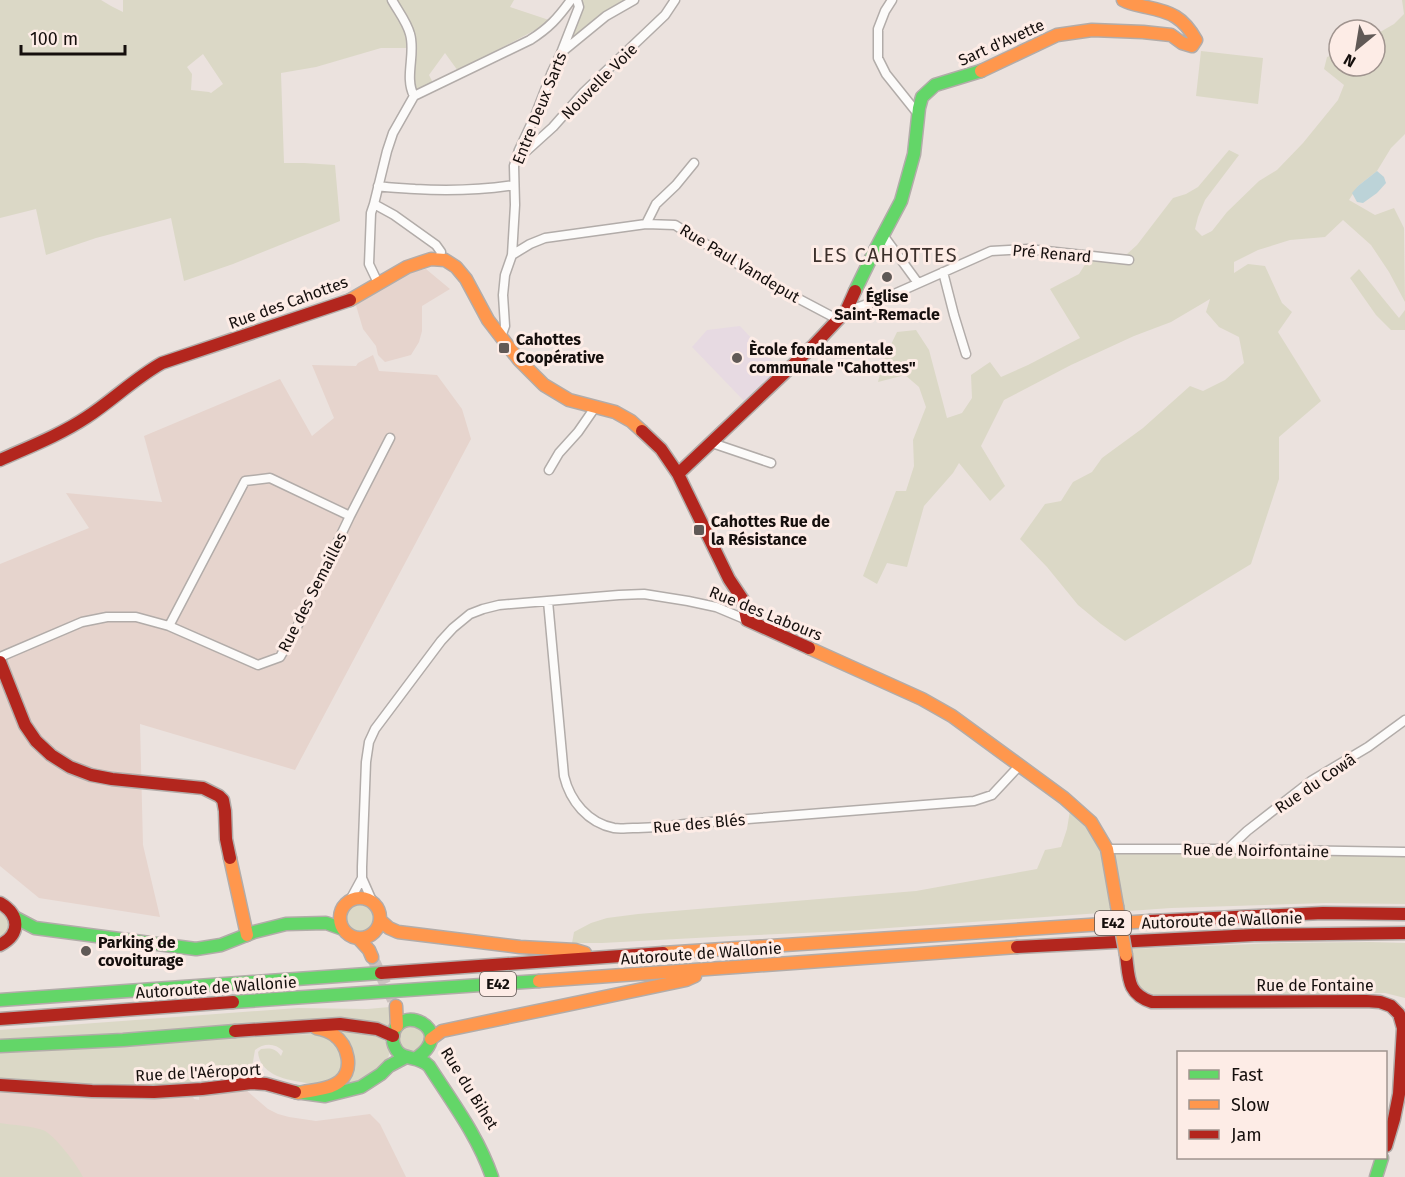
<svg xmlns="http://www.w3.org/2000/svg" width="1405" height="1177" font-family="'Fira Sans',sans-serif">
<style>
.built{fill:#e6d4cd}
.education{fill:#e7dae2}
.green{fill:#dbd8c6;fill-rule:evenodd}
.water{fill:#bcd3d8}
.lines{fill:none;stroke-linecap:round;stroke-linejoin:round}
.secondary-tunnel{stroke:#cbc2bf;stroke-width:12;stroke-dasharray:12 6;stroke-linecap:butt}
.street-casing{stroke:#b2aca9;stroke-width:11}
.fast-casing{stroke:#b2aca9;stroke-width:15}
.slow-casing{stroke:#b2aca9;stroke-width:15}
.jam-casing{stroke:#b2aca9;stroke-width:15}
.street{stroke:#fcfbfa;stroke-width:8}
.fast{stroke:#63d668;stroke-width:12}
.slow{stroke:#ff974d;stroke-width:12}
.jam{stroke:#b3261e;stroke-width:12}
.slow-bridge-casing{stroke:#b2aca9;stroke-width:15;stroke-linecap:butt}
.slow-bridge{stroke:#ff974d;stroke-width:12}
.poi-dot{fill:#605956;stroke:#fdece6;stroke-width:2}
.labels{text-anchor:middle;stroke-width:6;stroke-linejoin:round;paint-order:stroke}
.shield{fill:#fdece6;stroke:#5b514e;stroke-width:1.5}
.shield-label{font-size:15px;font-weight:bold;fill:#150f0d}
.street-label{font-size:16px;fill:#150f0d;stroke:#fdece6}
.poi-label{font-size:16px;font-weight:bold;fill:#150f0d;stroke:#fdece6;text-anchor:start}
.quarter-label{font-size:20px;letter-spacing:1.5px;fill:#3c302b;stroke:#fdece6}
</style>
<rect width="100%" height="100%" fill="#ebe2de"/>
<!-- built -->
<path class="built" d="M426,269L450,289L422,306V331L419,342L411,355L385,362L378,355L376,346L363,329L355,302L407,273Z
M373,355L379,371L437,375L462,409L471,439L295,770L140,724L143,845L160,917L39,898L0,866V564L89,528L66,493L162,502L144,436L280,379L312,436L334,418L312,365L356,366L358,363Z
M246,1090L268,1109L278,1114L289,1117L316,1121L370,1114L380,1124L406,1177H0V1092L109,1099L142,1100L193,1097L194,1099L199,1100V1096Z"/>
<!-- education -->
<path class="education" d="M740,326L781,370L747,404L692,347L707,330Z"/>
<!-- green -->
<path class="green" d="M0,0H101L111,6L123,12V0H514L510,7L552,21L458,71L445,53L429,75L433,83L418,92L413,90L412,48H381L316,67L281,73L284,163H304L335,165L340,221L233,264L184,281L171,218L96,238L46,255L36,209L0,218ZM203,54L223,84L211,93L209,92L191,90L192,74L187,67Z
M577,0H634L563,46Z
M1402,0H1405V134L1391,148L1377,171L1358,186L1349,200L1375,215L1394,208L1404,228L1405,302L1389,272L1371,245L1343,220L1325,237L1290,240L1258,250L1234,262V273L1248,264L1265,266L1282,303L1292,312L1278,332L1321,401L1279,437V479L1251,564L1125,641L1101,624L1078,605L1047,567L1020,539L1045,504L1061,501L1073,482L1092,472L1102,458L1143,428L1190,386L1203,391L1225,380L1244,363L1239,337L1219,327L1206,312L1210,299L1171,322L1134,336L1071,365L1004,400L981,446L1005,486L990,501L959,463L953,473L924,506L907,567L887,563L877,584L863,576L896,491H906L914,466L913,440L926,407L919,387L905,375L878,382L884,359L897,332L916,330L929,350L947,418L962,413L972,398L971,375L990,362L1001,377L1028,365L1080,338L1050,289L1079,274L1093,252L1113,256L1127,254L1137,245L1173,198L1186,194L1198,187L1229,150L1239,155L1205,200L1198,217L1195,229L1202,236L1212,231L1227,212L1259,181L1277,170L1303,143L1338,100L1344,85L1324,69L1327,57L1339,53V66H1375V35L1394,24L1404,14Z
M1201,51L1263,58L1258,104L1196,96Z
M1359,269L1399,318L1405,310V330H1391L1376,315L1350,278Z
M1072,798L1093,816L1115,853H1223L1405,857V904L1326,903L1171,908L846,931L733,936L602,943H572L574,932L591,923L607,918L638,914L916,891L1037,869L1045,850L1061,847L1067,829Z
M347 918a13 13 0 1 1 26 0a13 13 0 1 1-26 0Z
M0,908L11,920C10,928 9,934 0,938Z
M1370,942L1405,943V998L1385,993L1154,995L1139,987L1134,980L1131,949L1280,943Z
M390,1007L393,1021L390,1028L0,1043V1030L298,1008L367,1009Z
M399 1038a13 13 0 1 1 26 0a13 13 0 1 1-26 0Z
M335,1030C349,1032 369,1030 381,1038C407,1055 367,1081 351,1086C347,1087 342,1086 338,1086L348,1075Z
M321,1034L341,1048L342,1073C335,1076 327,1083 320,1084C315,1086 307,1083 301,1082C283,1079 260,1074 258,1052L261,1049C270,1048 275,1048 281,1056L283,1051C275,1043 264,1043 255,1050L251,1073L201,1080L171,1086H111L0,1080V1051L277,1035Z
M0,1123C13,1125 31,1126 43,1130C54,1134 78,1166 83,1177H0Z"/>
<!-- water -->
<path class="water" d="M1377,171L1384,177L1386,183L1377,193L1363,203L1357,202L1352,193L1358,186Z"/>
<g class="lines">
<!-- secondary-tunnel -->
<path class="secondary-tunnel" d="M372,957L396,1006"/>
<defs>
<path id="street" d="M392,0C398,11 407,22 410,34C416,54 404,77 414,96L393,133L387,151L374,204L394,215L436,245L441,252L439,259
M892,0L885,11L878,29V58L886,74L918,114
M562,52L606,16L634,0
M414,96L530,40C549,28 558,18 571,0
M517,156L522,155L553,127L584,92L665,15L675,0
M378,186C390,188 403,188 415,189C449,191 481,190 514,185
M374,204L371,213L369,264L378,283
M646,224L656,204L676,185L694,163
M883,235L918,283
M512,255L530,244L545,238L646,224L675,225L765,281L837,319
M943,272L954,315L966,354
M846,311L883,299L991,251L1028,249L1129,260
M501,337L505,326L503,295L505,275L512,255L515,205L514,166L519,150L535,116L552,72L561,53L579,7L577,0
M712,443L771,463
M549,470L559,453L578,432L596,406
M350,516L390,438
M548,601L564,776C570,801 588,823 614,828C620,829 627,828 633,828C651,828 668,826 685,824L974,801L992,795L1020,765
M0,657L82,622L107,617H136L169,626L258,665L280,657L296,629L350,516L270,478L245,481L169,626
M1107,849H1228L1405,852
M1228,849L1247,831L1311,781L1368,747L1405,720
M349,902L362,878
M373,903L362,878V867L366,762L369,742L375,729L441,641L453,628L470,614L483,609L499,605L619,595L644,594L688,601L716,607L747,620"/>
<path id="fast" d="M855,291L873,254L901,201L914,154L919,108L922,97L935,85L981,71
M14,917L35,928L196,949L221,945L254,932L286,924L326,923L343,929
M0,1000L381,973
M233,1002L539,981
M0,1046L123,1040L235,1031
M418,1057C457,1028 397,1002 393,1036C392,1042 395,1049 399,1053C407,1060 419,1056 429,1066C452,1102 478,1136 492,1177
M295,1092L325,1096L361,1087L381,1074L389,1066L406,1057
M1376,1177L1382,1158"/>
<path id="slow" d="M981,71L1057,35L1092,30L1143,32L1171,35L1182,43L1192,46L1196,40C1183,17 1171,12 1146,7C1138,5 1130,4 1123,0
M350,300L407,267L431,259L445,260L456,267L466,279L488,320L519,360L544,385L569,400L615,412L631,421L642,431
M809,648L922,699L952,716L1064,798L1091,822L1107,849L1117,906
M230,858L247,935
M340 918a20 20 0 1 1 40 0a20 20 0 1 1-40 0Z
M380,920L389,928L398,932L520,947L575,950L585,953
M358,938L369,950L372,957
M663,953L1150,921
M539,981L1017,947
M396,1006L397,1026
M431,1039L442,1031L686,980L695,976
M298,1093C311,1090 329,1090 340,1081C354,1069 348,1045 334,1035C329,1031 322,1029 316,1028"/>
<path id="jam" d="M642,431L661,449L678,474L729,579L743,600L747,620L809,648
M0,460C29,447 60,435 87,417C113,400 135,378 162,363L350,300
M678,474L814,345L846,311L855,291
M0,662L25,725L36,741L51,755L70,767L91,775L112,779L203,788L219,796L223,800L225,811L226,839L230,858
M0,903C20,915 21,934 0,945
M1150,921L1323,913L1405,914
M1017,947L1254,935L1405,933
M1126,955C1129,978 1127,994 1152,1002L1366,1001L1380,1002L1391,1006L1399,1014L1403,1028L1399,1094L1394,1119L1386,1146
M381,973L663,953
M0,1019L233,1002
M235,1031L340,1024L377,1029L393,1036
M0,1085L92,1091L154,1092L202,1089L252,1083L266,1084L295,1092"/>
</defs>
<!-- street casing -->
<use href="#street" class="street-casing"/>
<!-- fast casing -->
<use href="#fast" class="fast-casing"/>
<!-- slow casing -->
<use href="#slow" class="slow-casing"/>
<!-- jam casing -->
<use href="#jam" class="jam-casing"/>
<!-- street -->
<use href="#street" class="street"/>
<!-- fast -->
<use href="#fast" class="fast"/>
<!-- slow -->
<use href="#slow" class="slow"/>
<!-- jam -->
<use href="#jam" class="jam"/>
<defs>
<path id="slow-bridge" d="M1117,906L1126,955"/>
</defs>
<!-- slow-bridge casing -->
<use href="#slow-bridge" class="slow-bridge-casing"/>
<!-- slow-bridge -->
<use href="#slow-bridge" class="slow-bridge"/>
</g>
<!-- markers -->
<g class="poi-dot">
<circle cx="887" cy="277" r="6"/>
<rect x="498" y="342" width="12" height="12" rx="3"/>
<circle cx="737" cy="358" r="6"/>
<rect x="693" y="524" width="12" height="12" rx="3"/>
<circle cx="86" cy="951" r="6"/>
</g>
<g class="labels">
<!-- shield labels -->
<g class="shield">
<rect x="1095" y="911" width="36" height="24" rx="4.5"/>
<rect x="480" y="972" width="36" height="24" rx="4.5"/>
</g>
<g class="shield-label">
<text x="1113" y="928">E42</text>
<text x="498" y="989">E42</text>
</g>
<!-- street labels -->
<g class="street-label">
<text transform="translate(1001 42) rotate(-24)" y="6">Sart d'Avette</text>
<text transform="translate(599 81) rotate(-45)" y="6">Nouvelle Voie</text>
<text transform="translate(539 108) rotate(-68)" y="6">Entre Deux Sarts</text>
<text transform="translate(1052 253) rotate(5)" y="6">Pré Renard</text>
<text transform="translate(740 263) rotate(31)" y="6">Rue Paul Vandeput</text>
<text transform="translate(288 302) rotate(-20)" y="6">Rue des Cahottes</text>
<text transform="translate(312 592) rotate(-63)" y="6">Rue des Semailles</text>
<text transform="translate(766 613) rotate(22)" y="6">Rue des Labours</text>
<text transform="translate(1315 783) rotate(-34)" y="6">Rue du Cowâ</text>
<text transform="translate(699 823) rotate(-5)" y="6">Rue des Blés</text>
<text transform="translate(1256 850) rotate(1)" y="6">Rue de Noirfontaine</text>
<text transform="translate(1222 920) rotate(-2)" y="6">Autoroute de Wallonie</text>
<text transform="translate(701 953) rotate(-4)" y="6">Autoroute de Wallonie</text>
<text x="1315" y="991">Rue de Fontaine</text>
<text transform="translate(216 987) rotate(-4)" y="6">Autoroute de Wallonie</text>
<text transform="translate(198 1072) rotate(-3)" y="6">Rue de l'Aéroport</text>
<text transform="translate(470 1088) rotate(58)" y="6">Rue du Bihet</text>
</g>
<!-- poi labels -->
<g class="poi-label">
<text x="887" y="302" text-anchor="middle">Église<tspan x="887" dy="18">Saint-Remacle</tspan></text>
<text x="516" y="345">Cahottes<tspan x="516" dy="18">Coopérative</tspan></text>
<text x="749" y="355">Ècole fondamentale<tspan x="749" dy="18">communale "Cahottes"</tspan></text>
<text x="711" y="527">Cahottes Rue de<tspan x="711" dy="18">la Résistance</tspan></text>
<text x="98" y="948">Parking de<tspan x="98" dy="18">covoiturage</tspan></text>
</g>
<!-- quarter labels -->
<g class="quarter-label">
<text x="885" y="262">LES CAHOTTES</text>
</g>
</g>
<!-- legend -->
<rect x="1177" y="1051" width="210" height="108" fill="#fdece6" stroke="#a0948f" stroke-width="1.5"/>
<rect x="1189" y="1070" width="30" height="9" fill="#63d668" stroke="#a0948f" stroke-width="1.5"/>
<text x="1231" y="1081" font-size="18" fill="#150f0d">Fast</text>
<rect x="1189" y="1100" width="30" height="9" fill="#ff974d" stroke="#a0948f" stroke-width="1.5"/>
<text x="1231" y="1111" font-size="18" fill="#150f0d">Slow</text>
<rect x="1189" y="1130" width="30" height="9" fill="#b3261e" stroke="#a0948f" stroke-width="1.5"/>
<text x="1231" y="1141" font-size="18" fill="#150f0d">Jam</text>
<!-- north arrow -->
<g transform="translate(1357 48) rotate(210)"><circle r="28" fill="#fdece6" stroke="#a0948f" stroke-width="1.5"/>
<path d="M0-4.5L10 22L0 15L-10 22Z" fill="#605956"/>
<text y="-9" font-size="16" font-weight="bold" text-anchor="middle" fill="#150f0d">N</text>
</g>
<!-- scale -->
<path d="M21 45v9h104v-9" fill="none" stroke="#150f0d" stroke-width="3"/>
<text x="30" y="45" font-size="18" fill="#150f0d" stroke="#fdece6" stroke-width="4.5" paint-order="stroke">100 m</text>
</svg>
